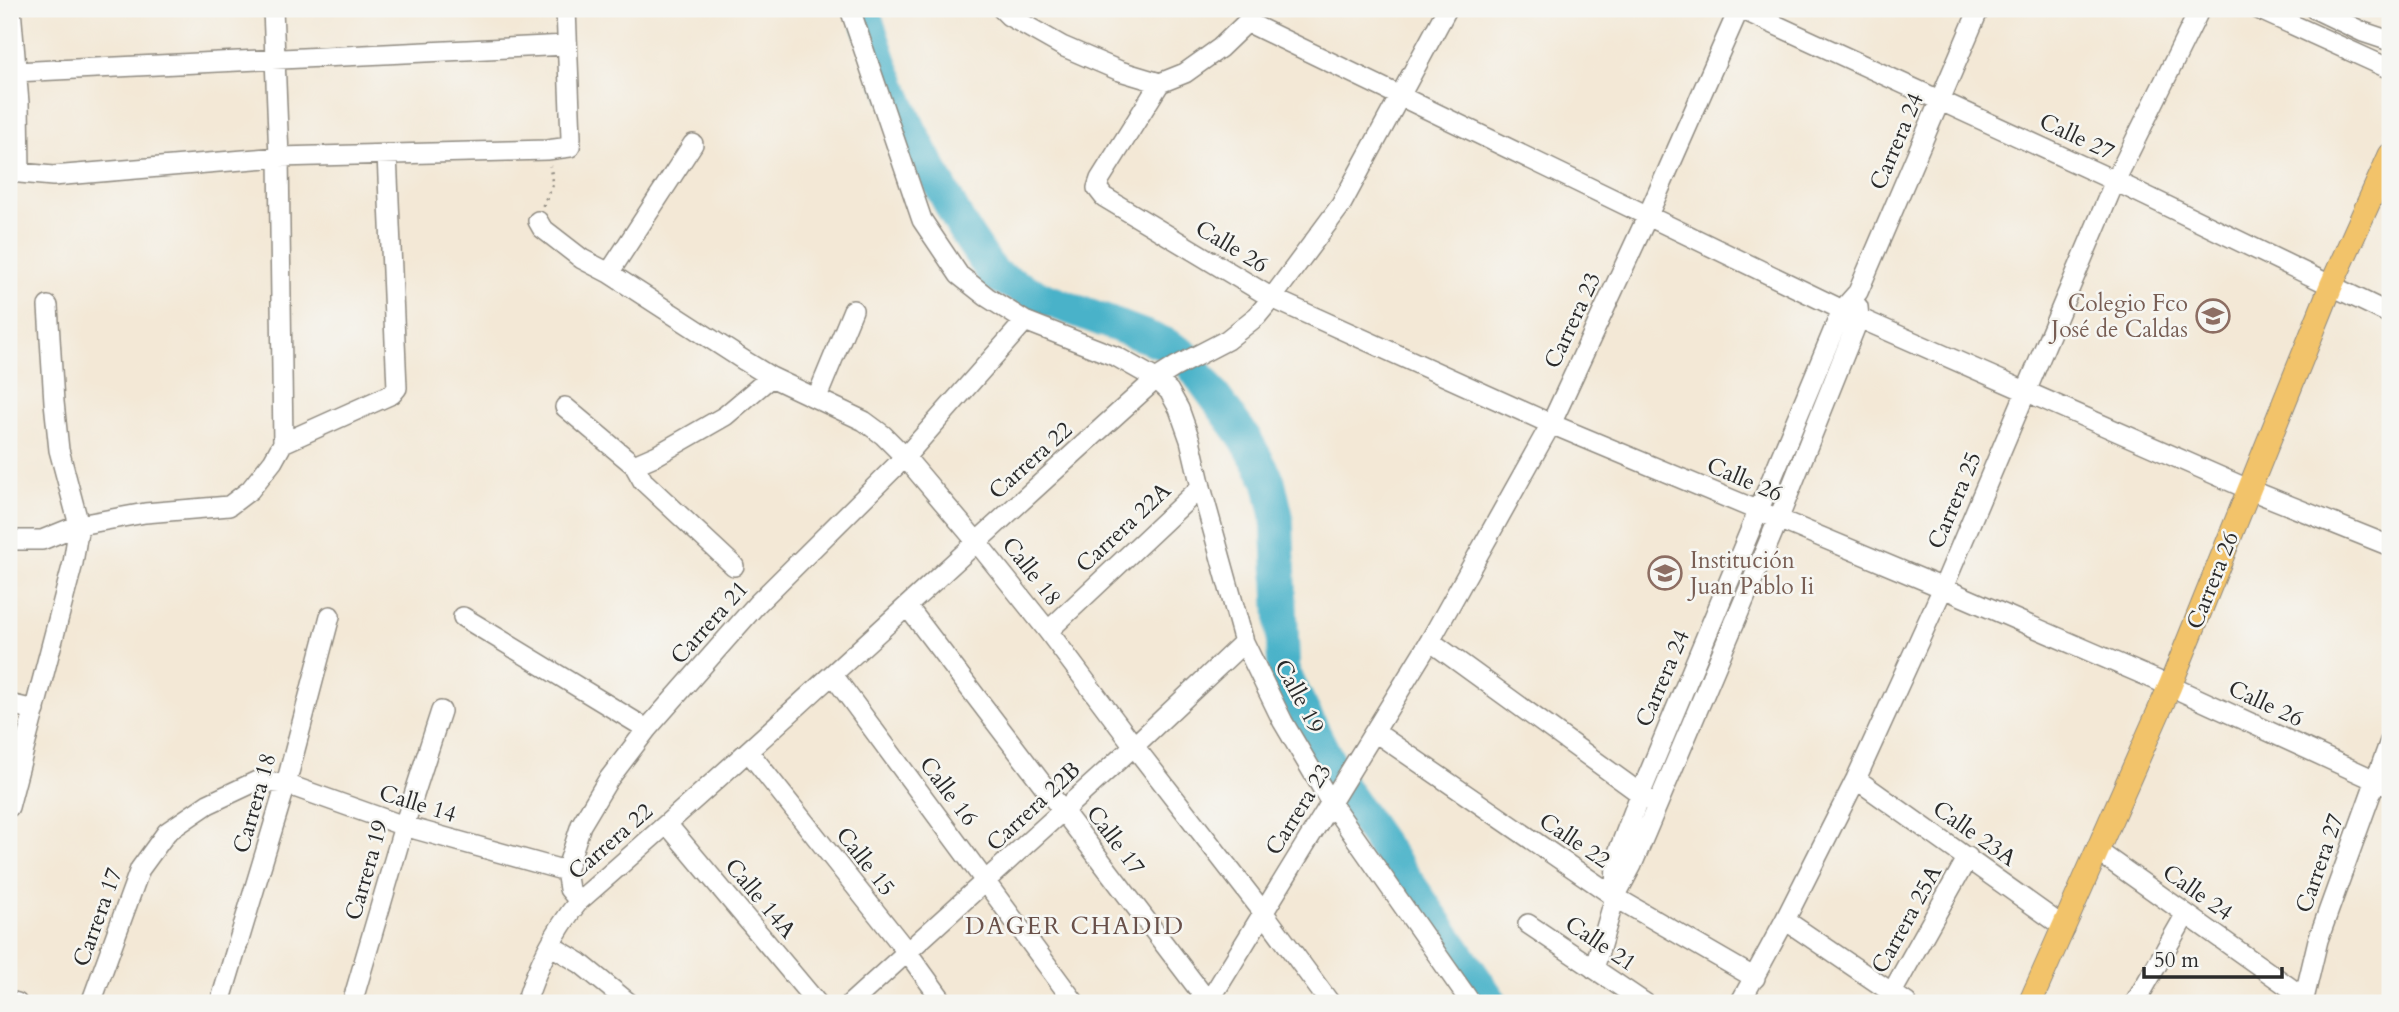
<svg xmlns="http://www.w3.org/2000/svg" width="2399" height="1012" font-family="Cardo,serif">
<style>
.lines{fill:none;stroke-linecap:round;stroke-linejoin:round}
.river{stroke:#4ab2c9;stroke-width:33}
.minor-casing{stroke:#8f8a80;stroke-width:22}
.major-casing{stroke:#8f8a80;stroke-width:25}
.path{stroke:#8f8a80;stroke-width:3.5;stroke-dasharray:2 5;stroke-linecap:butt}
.minor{stroke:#fff;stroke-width:19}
.major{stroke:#f2c36a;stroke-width:23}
.labels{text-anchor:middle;stroke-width:5;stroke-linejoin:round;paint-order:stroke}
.street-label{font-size:23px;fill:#2b2b2b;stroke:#f6f6f2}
.education-label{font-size:23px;fill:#785e54;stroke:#f6f6f2;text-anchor:end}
.neighbourhood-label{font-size:24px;letter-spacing:2px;fill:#695049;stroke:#f6f6f2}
</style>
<rect width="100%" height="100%" fill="#f6f6f2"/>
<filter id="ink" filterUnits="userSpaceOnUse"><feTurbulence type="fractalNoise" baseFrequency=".0143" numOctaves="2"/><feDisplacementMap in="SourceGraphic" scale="14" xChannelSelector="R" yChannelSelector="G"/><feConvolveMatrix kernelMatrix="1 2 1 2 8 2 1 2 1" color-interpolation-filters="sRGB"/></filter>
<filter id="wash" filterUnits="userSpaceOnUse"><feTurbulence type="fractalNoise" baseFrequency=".00686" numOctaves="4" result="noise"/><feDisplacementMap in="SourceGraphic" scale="28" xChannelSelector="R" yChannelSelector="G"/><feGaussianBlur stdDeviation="1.57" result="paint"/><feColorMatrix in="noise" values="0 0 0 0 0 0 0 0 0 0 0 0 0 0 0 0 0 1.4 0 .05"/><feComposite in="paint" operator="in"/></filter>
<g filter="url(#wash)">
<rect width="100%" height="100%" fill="#f3e8d6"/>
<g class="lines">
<!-- river -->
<path class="river" d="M863,9L884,70L911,131L962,227L994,275L1042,298L1166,344L1184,355L1245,438L1269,481L1277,516L1284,673L1341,786L1492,1003"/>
</g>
</g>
<g filter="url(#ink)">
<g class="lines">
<defs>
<path id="minor" d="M11,9L19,103L20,173L53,176L279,157L547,150L570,147L571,138L566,9
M850,9L922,220L959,275L987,297L1025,321L1117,357L1156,379L1169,391L1179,409L1190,440L1201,487L1244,642L1283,722L1331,803L1471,1003
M1002,9L1009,16L1062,46L1120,71L1160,83
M1253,9L1247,22L1220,48L1185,73L1160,83L1100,179L1097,188L1104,197L1272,298L1551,424L1943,588L2170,686L2390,787
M1741,9L2115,181L2390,314
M2258,9L2390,69
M2315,9L2363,32L2390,41
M1247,22L1859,318L2248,489L2390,546
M15,72L567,45
M538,221L542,228L582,259L609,273L745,361L771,377L864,421L883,435L905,457L976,541L1048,631L1134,746L1263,912L1330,1003
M609,273L693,144
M817,397L853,310
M565,407L634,465L643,481L734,566
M283,443L392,394L397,388L387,154
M634,465L657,455L725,416L771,377
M9,540H42L79,525L145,513L229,506L250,490L273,461L283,443L279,157L273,9
M907,606L1209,1003
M463,617L647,729
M1048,631L1201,487
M1430,641L1649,800
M833,675L1075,1003
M9,704L35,710
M1375,732L1615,897L1755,978
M748,751L908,953L944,1003
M1856,779L2065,928
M9,807L73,563L79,525L59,450L54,402L48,306
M667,824L817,1003
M2099,852L2303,997
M1615,897L1616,858L1640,795L1842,310L1858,292L1979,9
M579,901L569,889L566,871L581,825L608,780L647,729L757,604L905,457L1025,321
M1785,920L1907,1003
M1528,924L1645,1003
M550,945L580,963L629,1003
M1594,969L1615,897L1632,865L1778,520L1859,318L1858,307
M9,1001L17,1003
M91,1003L140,869L167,832L208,804L257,781L286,784L404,826L566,871
M220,1003L286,784L330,616
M352,1003L404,826L441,711
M526,1003C537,966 555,931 579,901C775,731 963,552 1156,379L1175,367L1227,340L1257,316L1272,298L1341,205L1447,9
M851,1003L1134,746L1244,642
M1208,1003L1430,641L1551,424L1648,215L1739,9
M1740,1003L1785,920L1856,779L1943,588L2115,181L2200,9
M1886,1003L1968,857
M2135,1003L2186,914
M2303,1003L2318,940L2390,741"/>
<path id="major" d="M2030,1003L2170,686L2331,286L2390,155"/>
</defs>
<!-- minor casing -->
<use href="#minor" class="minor-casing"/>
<!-- major casing -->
<use href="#major" class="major-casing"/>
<!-- path -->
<path class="path" d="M543,206L553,184L550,166"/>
<!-- minor -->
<use href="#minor" class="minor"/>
<!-- major -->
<use href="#major" class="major"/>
</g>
</g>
<!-- icons -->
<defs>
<symbol id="school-ring" viewBox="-11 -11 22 22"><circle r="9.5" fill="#f6f6f2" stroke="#8d6e63" stroke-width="1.5"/><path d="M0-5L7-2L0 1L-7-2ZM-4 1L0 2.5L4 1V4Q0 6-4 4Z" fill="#8d6e63"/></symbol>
</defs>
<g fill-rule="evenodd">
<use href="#school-ring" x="2194" y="297" width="38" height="38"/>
<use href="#school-ring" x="1646" y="554" width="38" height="38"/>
</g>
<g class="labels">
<!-- street labels -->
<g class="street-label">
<text transform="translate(2077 136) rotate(25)" y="8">Calle 27</text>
<text transform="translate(1896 141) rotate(-67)" y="8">Carrera 24</text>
<text transform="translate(1232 246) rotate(31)" y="8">Calle 26</text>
<text transform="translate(1572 320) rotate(-65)" y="8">Carrera 23</text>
<text transform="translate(1030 460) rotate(-42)" y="8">Carrera 22</text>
<text transform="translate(1745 479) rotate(23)" y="8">Calle 26</text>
<text transform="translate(1954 500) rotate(-67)" y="8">Carrera 25</text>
<text transform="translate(1123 527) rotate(-43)" y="8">Carrera 22A</text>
<text transform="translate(1032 571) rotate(52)" y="8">Calle 18</text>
<text transform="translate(2212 580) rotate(-68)" y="8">Carrera 26</text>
<text transform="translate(709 622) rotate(-48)" y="8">Carrera 21</text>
<text transform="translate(1662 678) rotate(-67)" y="8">Carrera 24</text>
<text transform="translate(1300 696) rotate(62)" y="8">Calle 19</text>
<text transform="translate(2266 703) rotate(25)" y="8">Calle 26</text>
<text transform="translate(949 791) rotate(53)" y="8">Calle 16</text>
<text transform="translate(254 803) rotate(-74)" y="8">Carrera 18</text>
<text transform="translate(418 803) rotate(17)" y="8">Calle 14</text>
<text transform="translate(1033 806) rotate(-43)" y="8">Carrera 22B</text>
<text transform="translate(1298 809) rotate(-58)" y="8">Carrera 23</text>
<text transform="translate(1975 833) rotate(35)" y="8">Calle 23A</text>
<text transform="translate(1116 840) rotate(53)" y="8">Calle 17</text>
<text transform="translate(1575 840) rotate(34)" y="8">Calle 22</text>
<text transform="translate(610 841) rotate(-41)" y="8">Carrera 22</text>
<text transform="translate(866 861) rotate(52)" y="8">Calle 15</text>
<text transform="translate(2319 863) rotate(-71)" y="8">Carrera 27</text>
<text transform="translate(366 870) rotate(-74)" y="8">Carrera 19</text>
<text transform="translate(2198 892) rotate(35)" y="8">Calle 24</text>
<text transform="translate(761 898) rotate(50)" y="8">Calle 14A</text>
<text transform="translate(97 917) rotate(-70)" y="8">Carrera 17</text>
<text transform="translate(1906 919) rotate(-61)" y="8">Carrera 25A</text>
<text transform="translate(1601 943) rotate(34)" y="8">Calle 21</text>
</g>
<!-- education labels -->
<g class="education-label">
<text x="2188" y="311">Colegio Fco<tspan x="2188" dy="26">José de Caldas</tspan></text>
<text x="1690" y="568" text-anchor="start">Institución<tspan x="1690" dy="26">Juan Pablo Ii</tspan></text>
</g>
<!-- neighbourhood labels -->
<g class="neighbourhood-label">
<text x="1075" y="934">DAGER CHADID</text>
</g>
</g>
<!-- margin -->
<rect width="2399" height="1012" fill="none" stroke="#f6f6f2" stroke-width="35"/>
<!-- scale -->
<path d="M2144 967v10h138v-10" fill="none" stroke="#2b2b2b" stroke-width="3.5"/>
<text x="2154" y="967" font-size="21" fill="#2b2b2b" stroke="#f6f6f2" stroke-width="5" paint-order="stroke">50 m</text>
</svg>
